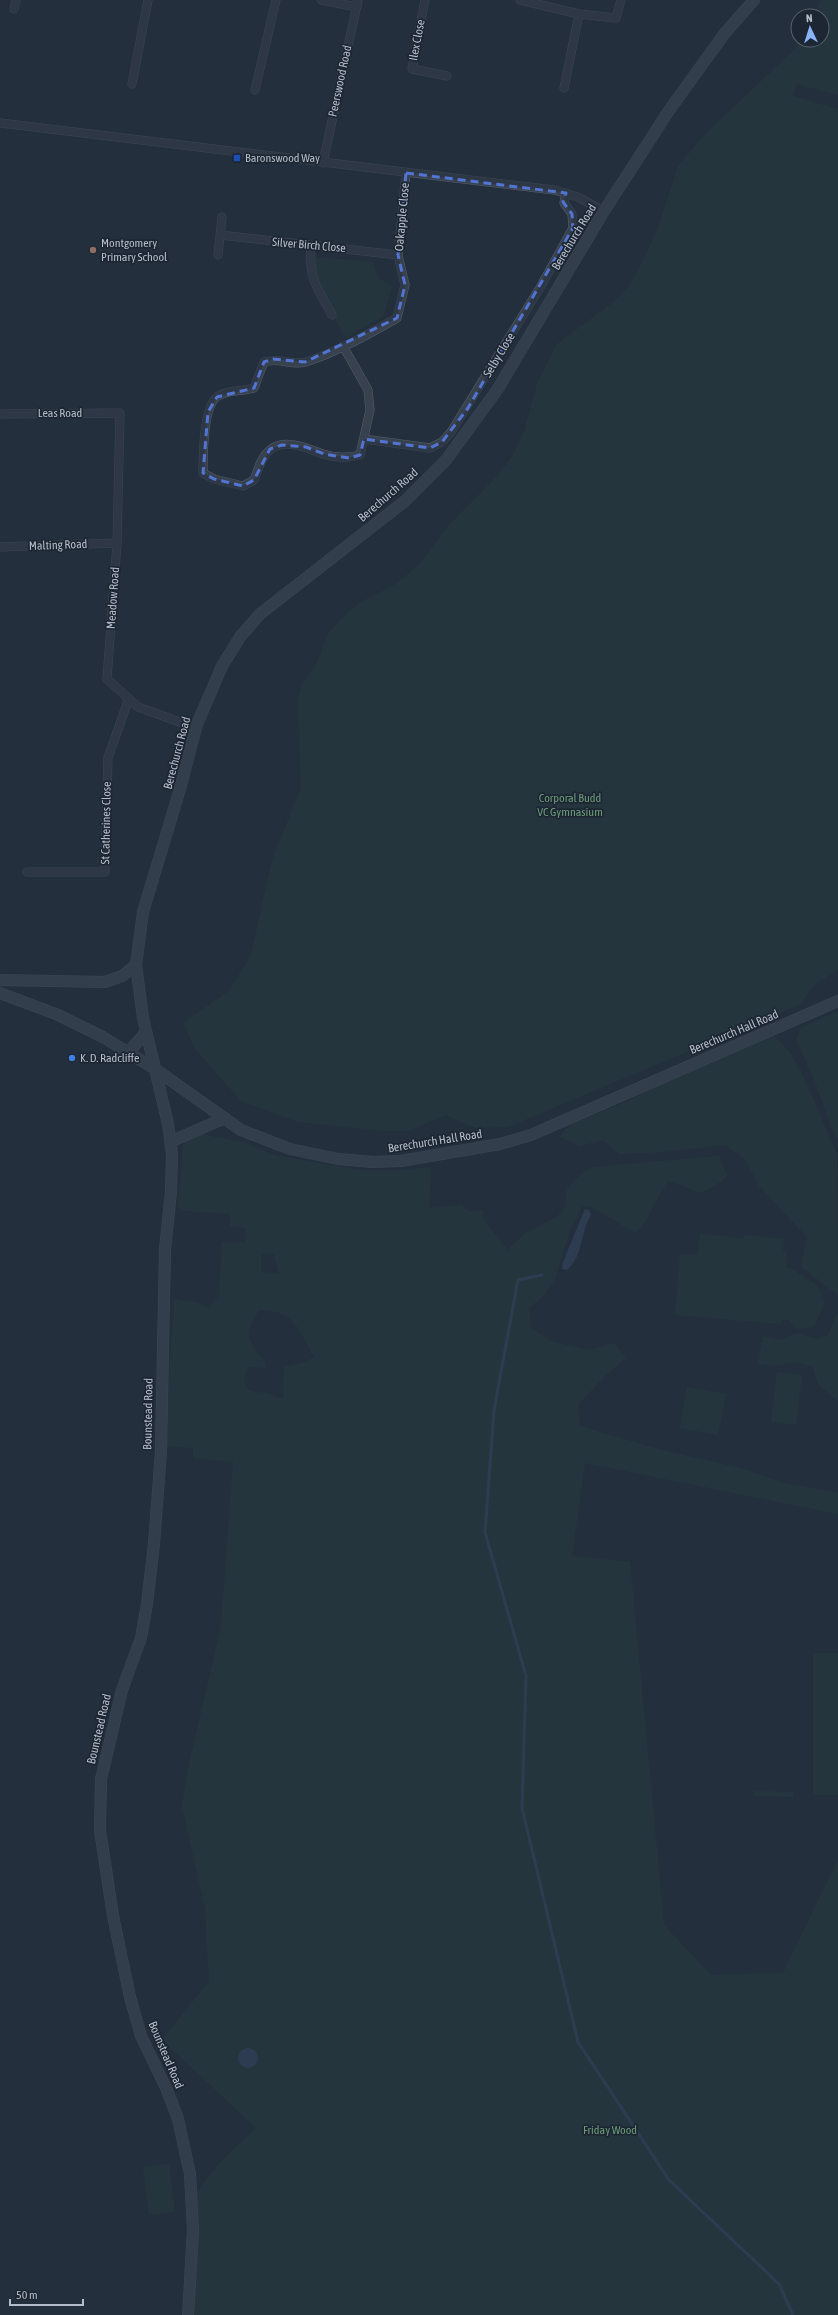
<svg xmlns="http://www.w3.org/2000/svg" width="838" height="2315" font-family="'Asap Condensed',sans-serif">
<style>
.green{fill:#263c3f;fill-rule:evenodd}
.water{fill:#394c67}
.lines{fill:none;stroke-linecap:round;stroke-linejoin:round}
.stream{stroke:#394c67;stroke-width:3}
.street-casing{stroke:#565f6c;stroke-width:9}
.secondary-casing{stroke:#565f6c;stroke-width:12}
.street{stroke:#38414e;stroke-width:8}
.secondary{stroke:#465061;stroke-width:11}
.marked{fill:none;stroke:#5274d3;stroke-width:3;stroke-dasharray:8 5;stroke-linejoin:round}
.transit-dot{fill:#1a4fb4;stroke:#1d2633;stroke-width:1.5}
.education-dot{fill:#8d6e63;stroke:#1d2633;stroke-width:1.5}
.shop-dot{fill:#3f7fe0;stroke:#1d2633;stroke-width:1.5}
.labels{text-anchor:middle;stroke-width:3.5;stroke-linejoin:round;paint-order:stroke}
.street-label{font-size:12px;fill:#b4bcc9;stroke:#1d2633}
.poi-label{font-size:12px;fill:#b4bcc9;stroke:#1d2633;text-anchor:start}
.park-label{font-size:12px;fill:#6b9a76;stroke:#1d2633}
</style>
<rect width="100%" height="100%" fill="#242f3e"/>
<!-- green -->
<path class="green" d="M821,0H838V95L797,84L793,96L837,109L838,105V970L815,984L801,1004L508,1127L475,1128L446,1115L408,1131H384L298,1122L241,1101L195,1049L183,1023L229,991L251,955L272,860L301,788L298,700L301,687L317,662L329,632L346,614L361,602L394,585L418,566L448,526L497,476L513,455L524,432L537,384L557,344L612,303L627,289L638,271L657,231L678,166L707,132L794,50L800,40H822V16H814Z
M315,257L373,262L378,278L392,286L383,316L346,338L313,279Z
M838,1011V1139L833,1132L814,1079L796,1040L801,1028Z
M774,1036L788,1050L801,1071L837,1154L838,1295L801,1267L807,1237L759,1186L745,1159L725,1145L662,1152L619,1154L603,1140L580,1146L559,1137L571,1124L626,1102L665,1080Z
M194,1133L243,1142L274,1155L360,1170H400L431,1167L429,1208L461,1205L470,1212L483,1210V1219L508,1250L524,1234L558,1216L565,1206L567,1189L582,1173L593,1167L719,1156L727,1176L722,1181L702,1193L668,1181C656,1198 650,1218 636,1233L591,1207L582,1206L570,1230L555,1279L545,1295L529,1308L531,1328L553,1342L590,1350L614,1343L626,1358L602,1379L578,1405L580,1426L658,1449L744,1469L784,1483L838,1493V1514L585,1463L572,1556L630,1562L664,1925L711,1975L783,1973L838,1860V2315H188L193,2197L222,2160L256,2128L162,2040L209,1981L205,1908L182,1806L189,1764L221,1627L233,1462L193,1458V1448L165,1446L174,1299L196,1302L209,1308L219,1295L222,1242L245,1243L246,1228L230,1226V1214L186,1211L178,1207L183,1143L187,1136ZM261,1253L274,1254L279,1274L261,1272ZM259,1310C295,1310 298,1329 314,1357L306,1362L284,1367L283,1399C277,1398 272,1394 266,1393C254,1391 244,1394 245,1378C245,1373 245,1370 248,1367L265,1368V1363C248,1338 242,1337 259,1310Z
M700,1233L744,1239V1235L784,1239L783,1251L787,1252L786,1268H790L817,1285L825,1302L814,1327L797,1329L789,1320H782L781,1324L675,1315L680,1254L698,1255Z
M838,1312V1401L818,1385L813,1367L795,1362L774,1366L758,1364L763,1336L779,1340L797,1333L818,1339L827,1336Z
M777,1372L802,1375L796,1425L771,1422Z
M687,1387L726,1394L718,1435L680,1428Z
M813,1653H838V1795H813Z
M754,1791L793,1792V1797L754,1796Z
M169,2164L175,2212L149,2215L143,2167Z"/>
<!-- water -->
<path class="water" d="M585,1209L589,1210L591,1215C580,1232 584,1255 567,1270L562,1269L563,1262Z
M238 2058a10 10 0 1 1 20 0a10 10 0 1 1-20 0Z"/>
<g class="lines">
<!-- stream -->
<path class="stream" d="M542,1275L518,1280L494,1410L485,1532L526,1676L522,1808L578,2042L669,2180L779,2284L793,2315"/>
<defs>
<path id="street" d="M321,0L357,7
M425,0L412,69L447,76
M520,0L579,14L616,18L621,0
M14,9L16,0
M132,84L148,0
M564,88L579,14
M255,90L276,0
M0,123L554,190L578,197L604,211
M323,163L358,0
M220,235L398,255
M311,246C309,280 316,286 332,315
M218,255L222,217
M343,346L368,390L370,410L360,455C348,458 335,458 323,454C309,449 284,437 270,450C261,457 258,470 254,480L243,486L214,479L203,473C203,457 203,405 218,396C230,389 242,392 254,388L264,362C278,357 292,366 306,362C337,352 369,334 397,318L405,285L398,255L406,173
M0,414L120,413L117,543L107,679L138,707L196,728
M364,439L430,448L442,442L451,432L541,286L573,228L572,214L564,203L566,193
M0,547L117,543
M27,872H105L108,758L129,698"/>
<path id="secondary" d="M0,980L105,982L122,976L136,965
M0,993L56,1014L103,1037L155,1069L241,1130L290,1149L338,1159L373,1162L401,1161L500,1144L531,1135L838,1001
M128,1053L145,1033
M172,1141L225,1118
M188,2315L193,2230L190,2174L178,2119L167,2090L141,2036L130,1997L113,1916L100,1830L101,1779L122,1690L141,1638L147,1604L154,1544L161,1451L165,1249L171,1192L172,1155L168,1124L143,1018L136,965L143,912L180,789L197,724L222,666L240,637L260,614L405,501L446,460L497,390L604,211L670,109L725,33L754,0"/>
</defs>
<!-- street casing -->
<use href="#street" class="street-casing"/>
<!-- secondary casing -->
<use href="#secondary" class="secondary-casing"/>
<!-- street -->
<use href="#street" class="street"/>
<!-- secondary -->
<use href="#secondary" class="secondary"/>
</g>
<!-- marked area -->
<path d="M0 0H838V2315H0ZM406,173L566,193L563,202L572,214L573,228L468,408L442,442L430,448L364,439L360,455L349,458L324,454L306,447L282,445L270,449L254,480L243,486L214,479L203,473L208,412L217,397L254,388L264,362L273,359L305,362L397,318L405,285L398,255Z" fill="#242f3e" fill-opacity=".55" fill-rule="evenodd"/>
<path class="marked" d="M406,173L566,193L563,202L572,214L573,228L468,408L442,442L430,448L364,439L360,455L349,458L324,454L306,447L282,445L270,449L254,480L243,486L214,479L203,473L208,412L217,397L254,388L264,362L273,359L305,362L397,318L405,285L398,255Z"/>
<!-- markers -->
<rect class="transit-dot" x="233" y="154" width="8" height="8" rx="2"/>
<circle class="education-dot" cx="93" cy="250" r="4"/>
<circle class="shop-dot" cx="72" cy="1058" r="4"/>
<g class="labels">
<!-- street labels -->
<g class="street-label">
<text transform="translate(417 40) rotate(-79)" y="4">Ilex Close</text>
<text transform="translate(340 81) rotate(-78)" y="4">Peerswood Road</text>
<text transform="translate(402 217) rotate(-85)" y="4">Oakapple Close</text>
<text transform="translate(574 237) rotate(-59)" y="4">Berechurch Road</text>
<text transform="translate(309 245) rotate(5)" y="4">Silver Birch Close</text>
<text transform="translate(499 355) rotate(-59)" y="4">Selby Close</text>
<text x="60" y="417">Leas Road</text>
<text transform="translate(388 495) rotate(-41)" y="4">Berechurch Road</text>
<text transform="translate(58 545) rotate(-2)" y="4">Malting Road</text>
<text transform="translate(113 598) rotate(-86)" y="4">Meadow Road</text>
<text transform="translate(177 753) rotate(-75)" y="4">Berechurch Road</text>
<text transform="translate(106 823) rotate(-89)" y="4">St Catherines Close</text>
<text transform="translate(734 1032) rotate(-23)" y="4">Berechurch Hall Road</text>
<text transform="translate(435 1141) rotate(-9)" y="4">Berechurch Hall Road</text>
<text transform="translate(148 1414) rotate(-89)" y="4">Bounstead Road</text>
<text transform="translate(99 1729) rotate(-77)" y="4">Bounstead Road</text>
<text transform="translate(166 2055) rotate(67)" y="4">Bounstead Road</text>
</g>
<!-- poi labels -->
<g class="poi-label">
<text x="245" y="162">Baronswood Way</text>
<text x="101" y="247">Montgomery<tspan x="101" dy="14">Primary School</tspan></text>
<text x="80" y="1062">K. D. Radcliffe</text>
</g>
<!-- park labels -->
<g class="park-label">
<text x="570" y="802">Corporal Budd<tspan x="570" dy="14">VC Gymnasium</tspan></text>
<text x="610" y="2134">Friday Wood</text>
</g>
</g>
<!-- north arrow -->
<g transform="translate(810 28) rotate(356)"><circle r="19" fill="#1d2633" stroke="#59626f"/>
<path d="M0-3L7 15L0 10L-7 15Z" fill="#8ab4f8"/>
<text y="-6" font-size="11" font-weight="bold" text-anchor="middle" fill="#b4bcc9">N</text>
</g>
<!-- scale -->
<path d="M10 2299v6h73v-6" fill="none" stroke="#b4bcc9" stroke-width="2"/>
<text x="16" y="2299" font-size="12" fill="#b4bcc9" stroke="#1d2633" stroke-width="3" paint-order="stroke">50 m</text>
</svg>
